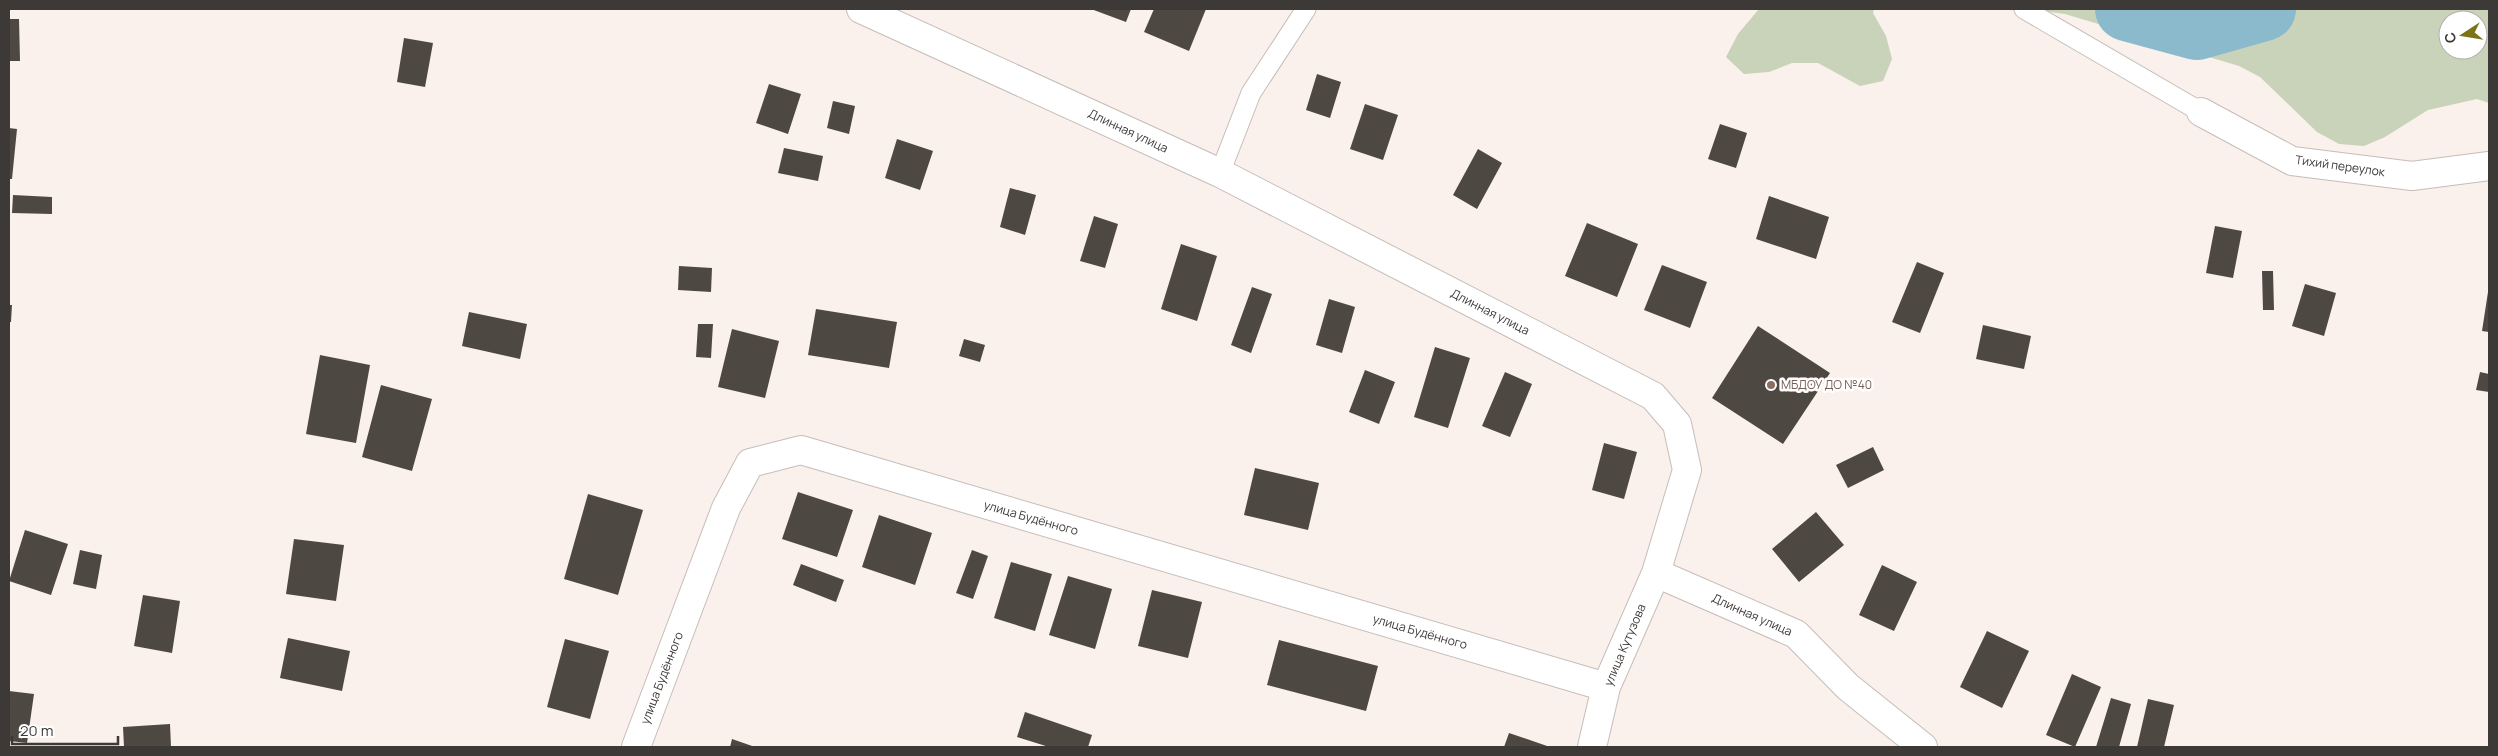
<svg xmlns="http://www.w3.org/2000/svg" width="2498" height="756" font-family="Manrope,sans-serif">
<style>
.green{fill:#c9d3b9;fill-rule:evenodd}
.lines{fill:none;stroke-linecap:round;stroke-linejoin:round}
.river{stroke:#8bbacc;stroke-width:64}
.building{fill:#4e4843}
.lane-casing{stroke:#c6bdb9;stroke-width:21}
.street-casing{stroke:#c6bdb9;stroke-width:30}
.lane{stroke:#fff;stroke-width:19}
.street{stroke:#fff;stroke-width:28}
.education-dot{fill:#8d6e63;stroke:#fff;stroke-width:2}
.labels{text-anchor:middle;stroke-width:5;stroke-linejoin:round;paint-order:stroke}
.street-label{font-size:12px;fill:#3c3937;stroke:#fff}
.education-label{font-size:12px;fill:#785e54;stroke:#fff;text-anchor:start}
</style>
<rect width="100%" height="100%" fill="#faf0ec"/>
<!-- green -->
<path class="green" d="M1759,9H1874L1873,13L1886,36L1892,59L1883,81L1860,86L1818,63H1792L1769,72L1744,74L1726,57L1738,34Z
M2029,9H2489V103L2477,99L2428,110L2385,137L2364,146L2339,144L2317,132L2260,77L2239,66L2065,14ZM2448,20H2478V50H2448Z"/>
<g class="lines">
<!-- river -->
<path class="river" d="M2127,9L2197,28L2264,9"/>
</g>
<!-- building -->
<path class="building" d="M1091,9H1131L1126,22Z
M1154,9H1206L1189,51L1144,32Z
M9,19H19L20,61H9Z
M404,38L433,43L425,87L397,82Z
M1317,74L1341,82L1330,118L1306,110Z
M769,84L801,94L788,134L756,123Z
M833,101L855,106L849,134L827,128Z
M1365,104L1398,115L1383,160L1350,149Z
M1720,124L1747,133L1736,168L1708,159Z
M9,128L17,129L12,179H9Z
M897,139L933,151L920,190L885,178Z
M784,148L823,156L818,181L778,173Z
M1478,149L1502,163L1477,209L1453,195Z
M1010,188L1036,195L1025,235L1000,227Z
M13,195L52,197V214L12,213Z
M1769,196L1829,217L1816,259L1756,239Z
M1094,216L1118,224L1105,268L1080,261Z
M1587,223L1638,244L1617,297L1565,276Z
M2215,226L2242,231L2233,278L2206,273Z
M1181,244L1217,256L1197,321L1161,309Z
M1917,262L1944,273L1920,333L1892,322Z
M1662,265L1707,282L1690,328L1644,310Z
M679,266L712,268L711,292L678,290Z
M2262,271H2273L2274,310H2263Z
M2305,284L2336,293L2324,336L2292,326Z
M1252,287L1272,294L1251,353L1231,345Z
M2488,292H2489V332L2482,331Z
M1329,299L1355,307L1342,353L1316,345Z
M9,305H12L11,322H9Z
M816,309L897,322L889,368L808,355Z
M469,312L527,324L520,359L462,346Z
M698,324H713L711,358L696,357Z
M1983,325L2031,336L2024,369L1976,359Z
M1758,326L1830,373L1783,444L1712,398Z
M732,329L779,341L765,398L718,387Z
M964,339L985,345L980,362L959,356Z
M1435,347L1470,358L1448,428L1414,417Z
M320,355L370,365L356,443L306,434Z
M1365,370L1395,382L1379,424L1349,412Z
M1505,372L1532,384L1510,437L1482,426Z
M2480,372L2489,374V392L2476,390Z
M381,385L432,399L412,471L362,457Z
M1604,443L1637,452L1624,499L1592,490Z
M1873,447L1884,470L1848,488L1836,465Z
M1255,468L1319,483L1308,530L1244,515Z
M798,492L853,510L837,557L782,539Z
M588,494L643,510L618,595L564,579Z
M1816,512L1844,545L1799,582L1772,549Z
M879,515L932,533L915,585L862,567Z
M25,530L68,544L51,595L9,581Z
M294,539L344,545L336,601L286,594Z
M80,550L102,555L96,589L73,584Z
M972,550L988,556L973,599L956,593Z
M1011,562L1052,574L1035,631L994,618Z
M801,564L844,580L836,602L793,585Z
M1882,565L1917,582L1894,631L1859,615Z
M1068,576L1112,589L1095,649L1049,635Z
M1152,590L1202,602L1188,658L1138,646Z
M143,595L180,601L172,653L134,646Z
M1987,631L2029,651L2002,708L1960,687Z
M288,638L350,651L342,691L280,678Z
M565,639L609,651L590,719L547,707Z
M1279,640L1378,666L1366,711L1267,685Z
M2072,674L2101,687L2075,747L2046,735Z
M9,691L34,694L27,743L9,741Z
M2111,698L2131,704L2119,747H2096Z
M2148,699L2174,705L2164,747H2137Z
M1025,712L1092,735L1088,747H1049L1017,737Z
M170,724L171,747H124L123,727Z
M1509,733L1550,747H1504Z
M732,739L755,747H730Z"/>
<g class="lines">
<defs>
<path id="lane" d="M2024,9L2201,112
M1220,173L1251,93L1306,9"/>
<path id="street" d="M861,9L1220,173L1653,396L1677,424L1687,470L1656,573L1606,687L1592,747
M2201,112L2292,161L2412,176L2489,166
M1656,573L1796,634L1848,687L1923,747
M636,747L726,508L750,463L801,450L1606,687"/>
</defs>
<!-- lane casing -->
<use href="#lane" class="lane-casing"/>
<!-- street casing -->
<use href="#street" class="street-casing"/>
<!-- lane -->
<use href="#lane" class="lane"/>
<!-- street -->
<use href="#street" class="street"/>
</g>
<!-- markers -->
<circle class="education-dot" cx="1771" cy="385" r="5"/>
<g class="labels">
<!-- street labels -->
<g class="street-label">
<text transform="translate(1128 131) rotate(25)" y="4">Длинная улица</text>
<text transform="translate(2340 166) rotate(8)" y="4">Тихий переулок</text>
<text transform="translate(1490 312) rotate(27)" y="4">Длинная улица</text>
<text transform="translate(1031 518) rotate(16)" y="4">улица Будённого</text>
<text transform="translate(1752 615) rotate(24)" y="4">Длинная улица</text>
<text transform="translate(1420 632) rotate(16)" y="4">улица Будённого</text>
<text transform="translate(1625 645) rotate(-67)" y="4">улица Кутузова</text>
<text transform="translate(662 678) rotate(-69)" y="4">улица Будённого</text>
</g>
<!-- education labels -->
<g class="education-label">
<text x="1781" y="389">МБДОУ ДО №40</text>
</g>
</g>
<!-- border -->
<rect width="2498" height="756" fill="none" stroke="#3c3937" stroke-width="20"/>
<!-- north arrow -->
<g transform="translate(2463 35) rotate(258)"><circle r="24" fill="#ffffff" stroke="#b1b0af"/>
<path d="M0-4L9 19L0 12L-9 19Z" fill="#7c7416"/>
<text y="-8" font-size="14" font-weight="bold" text-anchor="middle" fill="#3c3937">С</text>
</g>
<!-- scale -->
<path d="M12 736v8h106v-8" fill="none" stroke="#3c3937" stroke-width="2.5"/>
<text x="20" y="736" font-size="15" fill="#3c3937" stroke="#ffffff" stroke-width="4" paint-order="stroke">20 m</text>
</svg>
